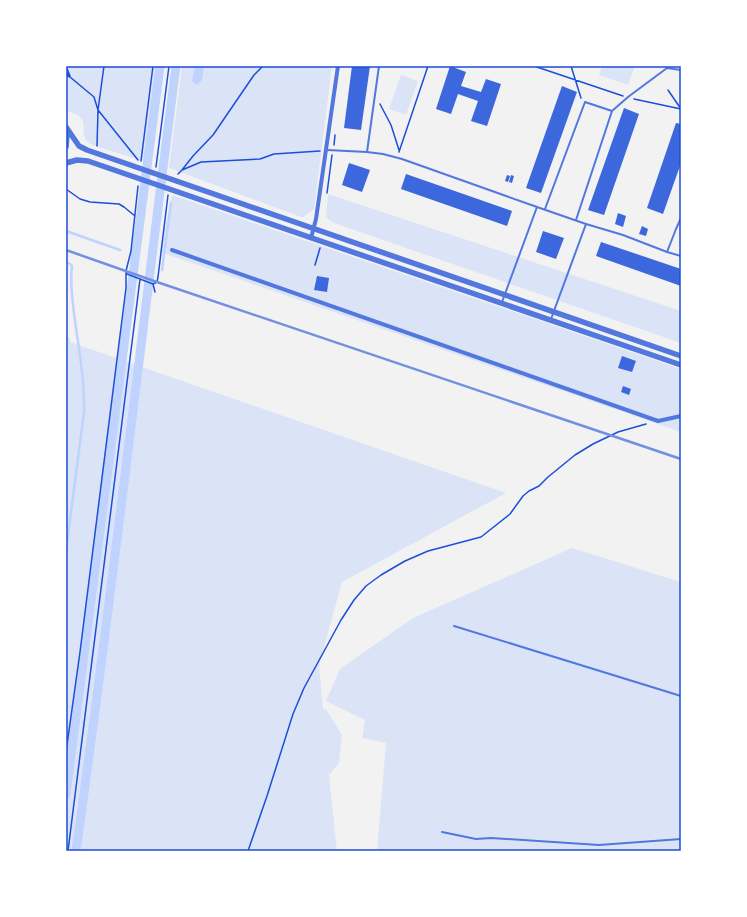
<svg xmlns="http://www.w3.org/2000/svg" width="747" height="917" font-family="Lato,sans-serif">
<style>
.green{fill:#dbe4f7}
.water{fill:#bfd3fe}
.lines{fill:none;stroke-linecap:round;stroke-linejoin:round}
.stream{stroke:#bfd3fe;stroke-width:2.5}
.canal{stroke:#bfd3fe;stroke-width:9}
.building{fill:#3d67dc}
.path{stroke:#1d4ed8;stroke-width:1.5}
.service{stroke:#5277de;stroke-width:2}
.minor{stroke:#5277de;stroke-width:4}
.tertiary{stroke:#5277de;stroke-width:5.5}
.rail{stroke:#7290e2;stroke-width:2.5}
.neatline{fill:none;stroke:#1d4ed8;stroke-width:1.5}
</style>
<rect width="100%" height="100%" fill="#f2f2f2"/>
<!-- green -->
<path class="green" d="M66,66H158L146,162L92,145C77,137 89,125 79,116C75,113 70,112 66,111Z
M182,66H332L314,209L304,217H301L169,168Z
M602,66H635L628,85L599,75Z
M401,75L418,81L406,115L389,109Z
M328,194L681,311V343L334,223L329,220L326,217Z
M172,195L681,369V432L160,252Z
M66,335L70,339V342L506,493L342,582L319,666L323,709H326L342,735L339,763L329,775L337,851H66Z
M572,548L681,582V851H377L386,743L362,738L365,720L326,701L340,669L413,618Z"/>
<!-- water -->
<path class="water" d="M195,66H204L202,80L197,85L192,81Z"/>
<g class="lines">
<!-- stream -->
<path class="stream" d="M66,231L120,250
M66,262L70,264L72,266C70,281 72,298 74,313C78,346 85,378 84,412L66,551
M162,270L171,203"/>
<!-- canal -->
<path class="canal" d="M66,794L160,66
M76,851C113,590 142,328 176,66"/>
</g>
<!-- building -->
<path class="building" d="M352,66H370L361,130L344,128Z
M450,66L466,72L461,86L481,92L486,79L501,84L487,126L471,121L478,101L458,94L451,114L436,109Z
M562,86L577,92L541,193L526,188Z
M624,108L639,114L604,215L588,210Z
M676,123L681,124V163L663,214L647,208Z
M349,163L370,170L362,192L342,185Z
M406,174L512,211L507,226L401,189Z
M507,175L510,176L508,182L505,181Z
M511,175L514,176L512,183L509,182Z
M618,213L626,216L623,227L615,224Z
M642,226L648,229L646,236L639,234Z
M543,231L564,238L556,259L536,252Z
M601,242L681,269V286L596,256Z
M317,276L329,278L327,292L314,290Z
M622,356L636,361L632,372L618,368Z
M623,386L631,389L629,395L621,392Z"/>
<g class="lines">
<!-- path -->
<path class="path" d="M66,66L70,76
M534,66L623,96
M571,66L581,98
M66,72L69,75
M66,75L70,77L94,97L98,110L138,160
M668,90L681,109
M634,99L681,109
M380,104L391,125L399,150
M334,145L335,135
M97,146L98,110L104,66
M399,152L428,66
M141,161L153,66
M156,167L169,66
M182,170L193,156L213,135L254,75L263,66
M178,174L182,170L201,162L260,159L274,154L320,151
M66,189L80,199L90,202L119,204L124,207L135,216
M327,193L332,155
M315,265L320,248
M127,274L153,284
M155,292L153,284L157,282L158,277L168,195
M66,752L80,652L126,288V271L131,251L138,186
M68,851L140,279
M248,851L267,796L293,714L304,688L341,620L354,600L366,586L381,575L405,561L428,551L481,537L510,514L523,496L529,491L539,486L548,477L575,455L593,444L618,432L646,424"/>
<!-- service -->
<path class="service" d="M667,66V68L681,70
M612,111L628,97L667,68
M327,150L367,152L379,66
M367,152L383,154L402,159L537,207
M545,209L585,102L612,111L576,220
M586,224L623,235L667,252L676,229L681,218
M667,252L681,256
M502,302L537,207L586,224L551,319
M454,626L681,696
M442,832L476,839L491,838L599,845L681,839"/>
<!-- minor -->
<path class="minor" d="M311,238L316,219L338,66
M172,250L658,421L681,416"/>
<!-- tertiary -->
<path class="tertiary" d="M66,127L79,146L87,150L681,356
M66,131L67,134L66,147
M66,163L77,160L88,161L681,365"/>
<!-- rail -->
<path class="rail" d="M66,250L154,281L681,459"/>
</g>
<!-- border -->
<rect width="747" height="917" fill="none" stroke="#ffffff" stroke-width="134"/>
<rect x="67" y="67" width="613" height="783" class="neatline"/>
</svg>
